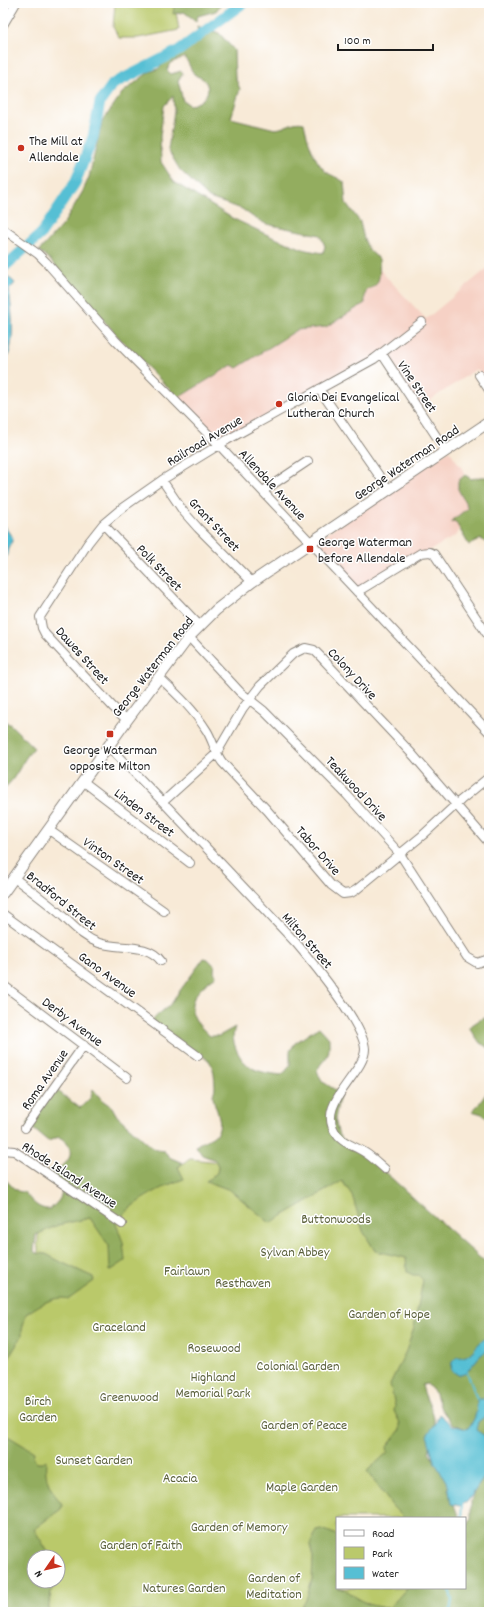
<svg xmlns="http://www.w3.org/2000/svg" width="492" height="1615" font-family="Dekko,sans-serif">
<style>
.built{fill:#f6d1c5}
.green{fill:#bac96b;stroke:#6b7244}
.forest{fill:#93ad5f;stroke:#58643e;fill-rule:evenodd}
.water{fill:#57bfd4;stroke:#3a6e78}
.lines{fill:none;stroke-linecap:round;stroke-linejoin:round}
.stream{stroke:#57bfd4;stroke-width:2}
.river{stroke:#57bfd4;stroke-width:11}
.minor-casing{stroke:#8a837a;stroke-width:10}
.major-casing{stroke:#8a837a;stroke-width:12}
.minor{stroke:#fff;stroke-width:8}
.major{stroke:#fff;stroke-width:10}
.poi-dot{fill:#c8321e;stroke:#fff;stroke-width:1.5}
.labels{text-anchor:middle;stroke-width:3;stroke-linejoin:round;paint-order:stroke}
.poi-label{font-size:14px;fill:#1c1c1c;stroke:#fff;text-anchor:start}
.street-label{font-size:14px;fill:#1c1c1c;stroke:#fff}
.park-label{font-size:14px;fill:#5b613c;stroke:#fff}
</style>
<rect width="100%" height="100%" fill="#fff"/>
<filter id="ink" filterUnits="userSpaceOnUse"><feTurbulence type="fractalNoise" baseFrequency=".025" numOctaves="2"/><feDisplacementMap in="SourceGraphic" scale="8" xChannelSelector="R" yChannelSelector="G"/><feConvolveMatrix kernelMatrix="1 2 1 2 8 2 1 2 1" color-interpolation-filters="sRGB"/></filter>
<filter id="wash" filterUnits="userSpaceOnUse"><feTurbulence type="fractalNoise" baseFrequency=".012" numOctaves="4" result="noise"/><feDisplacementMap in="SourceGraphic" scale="16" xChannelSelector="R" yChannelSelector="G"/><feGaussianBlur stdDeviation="0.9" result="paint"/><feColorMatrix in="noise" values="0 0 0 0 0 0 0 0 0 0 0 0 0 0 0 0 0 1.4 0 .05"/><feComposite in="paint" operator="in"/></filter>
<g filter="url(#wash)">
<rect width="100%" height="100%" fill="#f8ead7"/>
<!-- built -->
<path class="built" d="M489,267V387L478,370H475L420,407L383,354L220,443L178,398L232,365L297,330L326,327L365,294L369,287L377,283L380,276V270L426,319Z
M449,450L465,473L458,481V489L468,508L451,521H455L459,528L457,535L360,590L314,542Z"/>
<!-- green -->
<path class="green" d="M115,3H172L176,12L179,30L138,38H119L113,27Z
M190,1159L340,1174L430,1255L438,1296L401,1377L422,1518H337V1587L317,1612H42L51,1581H58V1557H37L3,1447V1351L27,1314L61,1281C44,1263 32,1256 40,1228L142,1191Z
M339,1588H412L389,1612H383Z"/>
<!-- forest -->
<path class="forest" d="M175,3H222L216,11L198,16L196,21L184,12L173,14Z
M197,26L219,33L234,50L235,77L240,89L231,118L275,129C287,128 292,120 304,123C307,138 313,159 325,171C331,176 338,177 344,182L346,203L360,222L364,239L369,250L379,259C379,267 381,276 377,283C371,292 364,284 365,303L326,327L297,330L237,368L232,365L178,398L121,340L50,260L39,251L64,223L83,191L89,177L102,122L122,93L149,72L158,69L164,63L187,51L198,33ZM185,57C188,62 191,70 194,74C197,77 202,77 205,81C213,93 202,103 190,105L183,101L178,80L183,74L181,71L171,74L167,70L170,63ZM173,96L174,111L168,150L180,170L209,198L242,209L253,217L266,224L320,235L325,246L323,253L306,250L272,237L232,218L174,182L161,162L160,136L164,106Z
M465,475L471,479L480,477H489V545L481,539L469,545L455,521L450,522L468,508L458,489V481Z
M3,715L6,722L11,725L34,748C21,760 18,778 3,789Z
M204,958L208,959L215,966L214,971L216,976C188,996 182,1011 210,1036H219L235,1027C232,1036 233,1042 237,1051C247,1071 260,1072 281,1075L286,1071L290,1065V1051L295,1043L319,1027L329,1038C329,1044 330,1053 326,1058C322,1063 319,1065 317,1072L323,1082L340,1093L335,1119L339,1136L377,1165L489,1266V1447L473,1432L452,1423L441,1409L436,1394L427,1384L422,1385C424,1397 432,1407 434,1419C436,1430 431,1441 429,1453L433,1459L443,1466L449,1482L448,1489L459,1518H404L393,1507L367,1471L388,1452L387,1447L400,1430V1423L394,1411L395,1406L390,1384L406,1351L414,1328L423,1280L418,1275H413L407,1272L406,1258L375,1251L363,1231L352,1195L342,1181L270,1223L230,1190L206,1181L217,1173L218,1166L215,1160L202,1155L196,1146C203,1139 216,1140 219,1128C222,1117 214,1107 213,1096C213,1093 215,1090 215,1087C214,1074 215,1059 199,1055L152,1021C159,1012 173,1005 176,996Z
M484,1017L489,1025V1048L480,1043L469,1027Z
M55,1089L80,1108L91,1097L93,1089L102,1100L112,1107L117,1116L154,1149L164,1151L171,1158L183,1163L178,1167L184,1179C164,1185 126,1205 116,1224L123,1242L125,1261L110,1271L109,1246L90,1218L58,1225L36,1235L34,1251L36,1253L46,1254L61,1262L93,1277L94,1281L69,1299C54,1295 38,1306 26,1314L22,1330V1336L5,1364H3V1178C11,1183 14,1193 24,1192C32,1201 38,1210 50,1209C70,1193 61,1185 48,1170C69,1170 80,1148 59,1137L48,1141L27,1124Z
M489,1089V1121L482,1114L472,1111L479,1104Z
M3,1433L34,1452L33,1458L37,1463H42L46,1460C44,1480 50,1489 62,1504L61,1509L34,1529L51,1557H34V1581H58L51,1593L48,1612H6L3,1610Z
M489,1450V1612H299L306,1600L312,1579L313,1557L310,1545L317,1530L322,1529L337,1535V1588C348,1588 352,1596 362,1601C371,1606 379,1607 389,1608L407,1588H465V1531L471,1519V1501Z"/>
<!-- water -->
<path class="water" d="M3,272L15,283L9,290C12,313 17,346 3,366Z
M3,525L13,538L3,566Z
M486,1338L489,1343V1348L479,1357L467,1372L458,1375L451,1370L452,1362L457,1357C472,1359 474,1345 486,1338Z
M477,1399H488L489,1413L478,1422L476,1430L485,1436L489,1444L488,1472L467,1502L460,1506L451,1504L448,1485L434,1461L427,1435L436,1423L439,1414L452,1425L467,1429C476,1419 477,1412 477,1399Z"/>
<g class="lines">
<!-- stream -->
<path class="stream" d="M486,1338L489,1331
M467,1372L477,1399
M461,1518L462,1505
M449,1588L452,1600L450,1612"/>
<!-- river -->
<path class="river" d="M3,268L41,234L75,183L93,137L100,102L113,84L178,51L243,3"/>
</g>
</g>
<g filter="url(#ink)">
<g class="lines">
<defs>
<path id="minor" d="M3,25L16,3
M3,229L38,254L46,262L115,340L219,445L489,732
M382,354L446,451
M479,375L489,390
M319,389L389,490
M162,480L183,511L198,528L252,582
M263,491L308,461
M103,524L199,625
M357,592L421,553L430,552L434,554L489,637
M189,637L240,692L264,711L347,795L400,854L467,957L477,963L489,959
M159,677C177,694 194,710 207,731C213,741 215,752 222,762L267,810L331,885L343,894L351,893L356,890L423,835L461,800L489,777
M127,720L113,707L45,634L42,628L40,617L88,543L103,524L122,508L162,480L227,440L374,359L422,322
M109,747L163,802L296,943C313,963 364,1025 365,1049C365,1074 312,1106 338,1136C344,1144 355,1146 364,1152C371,1156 378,1163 385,1169
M84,782L190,863
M163,802L216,754L243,708L260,686L293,654L305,648L314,650L319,655L413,755L489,843
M49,830L164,911
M14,878C29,889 44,900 58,912C71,923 82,937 99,943C119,950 147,942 161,961
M3,914L198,1056
M3,985L127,1078
M25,1128L84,1045
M3,1150L14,1151L28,1160L122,1224"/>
<path id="major" d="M3,893L127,720L189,637L216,610L252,582L489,422"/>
</defs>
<!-- minor casing -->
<use href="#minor" class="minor-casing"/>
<!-- major casing -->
<use href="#major" class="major-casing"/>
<!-- minor -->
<use href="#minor" class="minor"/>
<!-- major -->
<use href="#major" class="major"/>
</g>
</g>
<!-- markers -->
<g class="poi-dot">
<circle cx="21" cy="148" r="4"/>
<circle cx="279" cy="404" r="4"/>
<rect x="306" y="545" width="8" height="8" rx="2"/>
<rect x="106" y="730" width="8" height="8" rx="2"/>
</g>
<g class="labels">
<!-- poi labels -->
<g class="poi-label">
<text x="29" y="145">The Mill at<tspan x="29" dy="16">Allendale</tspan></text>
<text x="287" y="401">Gloria Dei Evangelical<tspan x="287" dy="16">Lutheran Church</tspan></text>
<text x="318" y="546">George Waterman<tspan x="318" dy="16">before Allendale</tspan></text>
<text x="110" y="754" text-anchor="middle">George Waterman<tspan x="110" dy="16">opposite Milton</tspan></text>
</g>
<!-- street labels -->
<g class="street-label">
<text transform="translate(418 386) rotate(56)" y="5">Vine Street</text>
<text transform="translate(204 440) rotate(-31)" y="5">Railroad Avenue</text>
<text transform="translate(406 462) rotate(-34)" y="5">George Waterman Road</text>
<text transform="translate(273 484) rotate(47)" y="5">Allendale Avenue</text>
<text transform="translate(215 524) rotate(47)" y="5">Grant Street</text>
<text transform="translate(160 567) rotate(46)" y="5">Polk Street</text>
<text transform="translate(83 655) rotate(48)" y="5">Dawes Street</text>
<text transform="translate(152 666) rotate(-52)" y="5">George Waterman Road</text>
<text transform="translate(353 673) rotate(47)" y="5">Colony Drive</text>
<text transform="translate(357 788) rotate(47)" y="5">Teakwood Drive</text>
<text transform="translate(145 812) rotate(37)" y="5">Linden Street</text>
<text transform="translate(319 850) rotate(49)" y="5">Tabor Drive</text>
<text transform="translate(114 860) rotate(35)" y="5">Vinton Street</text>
<text transform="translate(62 900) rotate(39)" y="5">Bradford Street</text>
<text transform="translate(308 940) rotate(49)" y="5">Milton Street</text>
<text transform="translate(108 974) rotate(36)" y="5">Gano Avenue</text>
<text transform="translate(73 1021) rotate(37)" y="5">Derby Avenue</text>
<text transform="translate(44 1079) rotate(-55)" y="5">Roma Avenue</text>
<text transform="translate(70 1174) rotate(33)" y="5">Rhode Island Avenue</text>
</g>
<!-- park labels -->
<g class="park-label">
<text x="336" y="1223">Buttonwoods</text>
<text x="295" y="1256">Sylvan Abbey</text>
<text x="187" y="1275">Fairlawn</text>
<text x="243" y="1287">Resthaven</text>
<text x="389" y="1318">Garden of Hope</text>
<text x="119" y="1331">Graceland</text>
<text x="214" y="1352">Rosewood</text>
<text x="298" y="1370">Colonial Garden</text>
<text x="213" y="1381">Highland<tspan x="213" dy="16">Memorial Park</tspan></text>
<text x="129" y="1401">Greenwood</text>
<text x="38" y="1405">Birch<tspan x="38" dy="16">Garden</tspan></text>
<text x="304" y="1429">Garden of Peace</text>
<text x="94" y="1464">Sunset Garden</text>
<text x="180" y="1482">Acacia</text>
<text x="302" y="1491">Maple Garden</text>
<text x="239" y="1531">Garden of Memory</text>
<text x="141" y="1549">Garden of Faith</text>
<text x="274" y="1582">Garden of<tspan x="274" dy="16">Meditation</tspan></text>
<text x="184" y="1592">Natures Garden</text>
</g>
</g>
<!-- margin -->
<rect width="492" height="1615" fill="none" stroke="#fff" stroke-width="16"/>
<!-- legend -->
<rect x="336" y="1517" width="130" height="72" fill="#ffffff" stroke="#a4a4a4"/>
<rect x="344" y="1530" width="20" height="6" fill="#ffffff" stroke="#a4a4a4"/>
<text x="372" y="1537" font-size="12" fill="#1c1c1c">Road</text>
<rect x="344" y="1547" width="20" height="12" fill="#bac96b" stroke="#a4a4a4"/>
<text x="372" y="1557" font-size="12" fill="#1c1c1c">Park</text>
<rect x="344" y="1567" width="20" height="12" fill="#57bfd4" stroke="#a4a4a4"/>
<text x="372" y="1577" font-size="12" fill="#1c1c1c">Water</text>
<!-- north arrow -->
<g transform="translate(46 1569) rotate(236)"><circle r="19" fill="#ffffff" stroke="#a4a4a4"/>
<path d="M0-3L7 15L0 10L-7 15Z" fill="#c8321e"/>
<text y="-6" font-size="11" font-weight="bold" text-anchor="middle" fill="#1c1c1c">N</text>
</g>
<!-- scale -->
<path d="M338 44v6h95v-6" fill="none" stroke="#1c1c1c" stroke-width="2"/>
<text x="344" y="44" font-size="12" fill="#1c1c1c" stroke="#ffffff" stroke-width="3" paint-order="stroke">100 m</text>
</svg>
